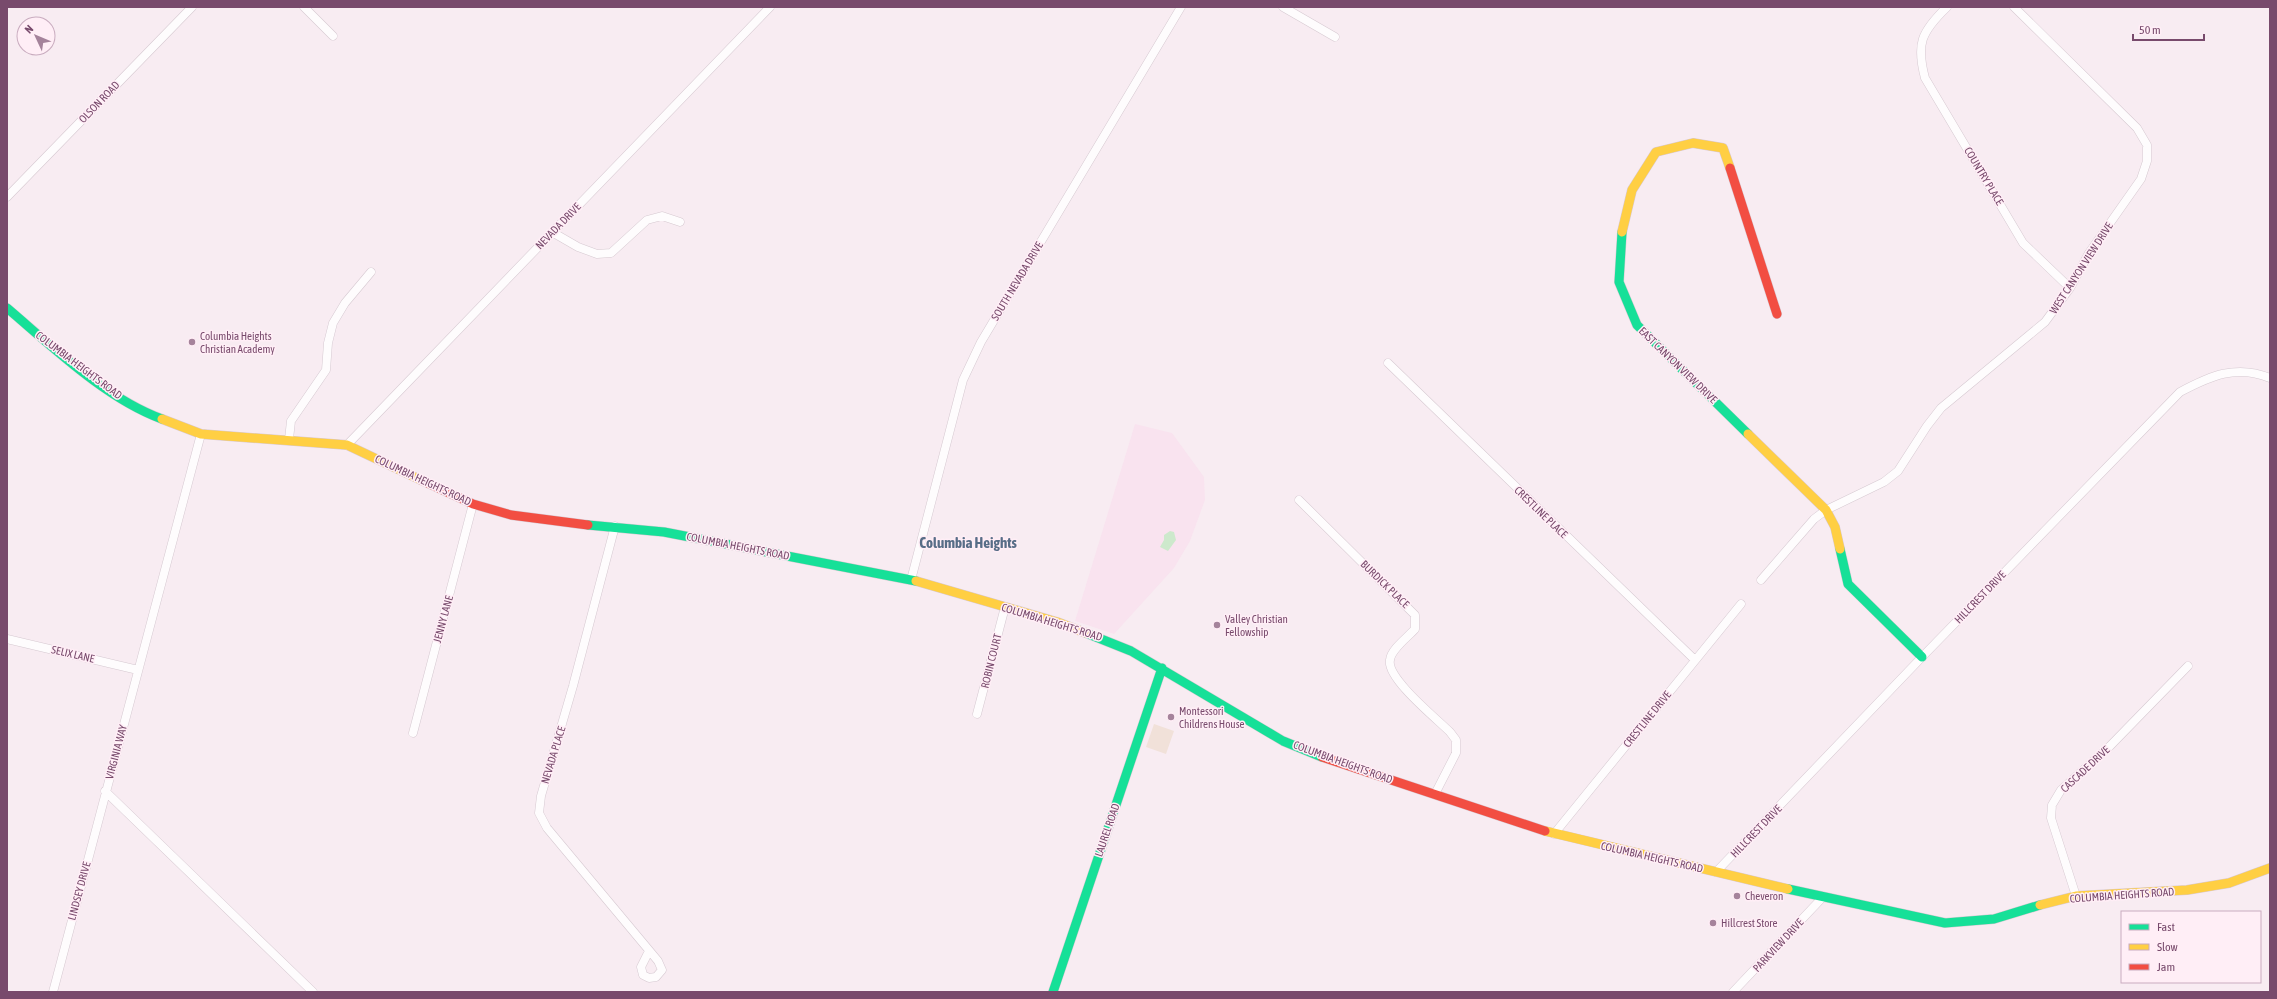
<svg xmlns="http://www.w3.org/2000/svg" width="2277" height="999" font-family="'Asap Condensed',sans-serif">
<style>
.residential{fill:#f9e3ef}
.green{fill:#f1e1d9}
.water{fill:#cde9cc}
.lines{fill:none;stroke-linecap:round;stroke-linejoin:round}
.street-casing{stroke:#d6c9d1;stroke-width:9}
.fast-casing{stroke:#d8c9d2;stroke-width:10}
.slow-casing{stroke:#d8c9d2;stroke-width:10}
.jam-casing{stroke:#d8c9d2;stroke-width:10}
.street{stroke:#fefcfd;stroke-width:8}
.fast{stroke:#16e098;stroke-width:9}
.slow{stroke:#ffcf43;stroke-width:9}
.jam{stroke:#f24e42;stroke-width:9}
.poi-dot{fill:#a5839b;stroke:#ffeef6;stroke-width:1.5}
.labels{text-anchor:middle;stroke-width:3;stroke-linejoin:round;paint-order:stroke}
.street-label{font-size:11px;fill:#784a6c;stroke:#ffeef6}
.poi-label{font-size:11px;fill:#784a6c;stroke:#ffeef6;text-anchor:start}
.district-label{font-size:15px;font-weight:bold;fill:#586d87;stroke:#ffeef6}
</style>
<rect width="100%" height="100%" fill="#f8ecf2"/>
<!-- residential -->
<path class="residential" d="M1135,424L1172,433L1204,477L1205,500L1190,541L1174,568L1114,634L1075,621Z"/>
<!-- green -->
<path class="green" d="M1154,724L1174,731L1166,754L1146,747Z"/>
<!-- water -->
<path class="water" d="M1170,531L1174,532L1176,540L1168,551L1160,547L1164,540V535Z"/>
<g class="lines">
<defs>
<path id="street" d="M304,7L333,36
M1283,7L1335,37
M1947,7C1921,32 1916,44 1925,78L2023,243L2070,288
M7,197L192,7
M552,232L578,247L597,254L611,253L647,220L662,216L680,222
M1388,363L1695,660
M289,439L291,421L326,370L328,343L333,323L345,303L371,272
M347,445L770,7
M1299,500L1415,615V629C1408,637 1391,649 1390,660C1386,678 1437,719 1450,732L1456,740V753L1435,794
M615,526L573,686L541,796L539,813L547,828L658,961L662,970L656,977L649,978L643,975L641,967L649,951
M911,580L963,380L981,342L1181,7
M1761,580L1814,519L1826,510L1884,482L1898,471L1927,426L1941,408L2045,322L2070,288L2089,253L2141,179L2147,161V145L2137,128L2014,7
M7,639L138,670
M977,714L1005,607
M413,733L473,504
M105,791L313,992
M1554,834L1741,604
M1716,872L1922,657L2180,392C2210,376 2236,364 2270,378
M2076,896L2051,818L2052,805L2061,790L2110,746L2188,666
M53,992L201,434
M1733,992L1823,897"/>
<path id="fast" d="M1622,232L1619,282L1637,325L1748,434
M7,308C53,347 105,398 162,419
M588,525L664,532L916,581
M1840,549L1848,584L1922,657
M1086,633L1131,651L1283,741L1322,757
M1788,889L1945,923L1994,919L2040,905
M1053,992L1162,668"/>
<path id="slow" d="M1622,232L1632,190L1656,152L1693,143L1723,148L1730,168
M162,419L201,434L347,445L421,480
M1748,434L1826,510L1835,527L1840,549
M916,581L1057,622L1086,633
M1545,831L1788,889
M2040,905L2076,896L2187,890L2229,883L2270,868"/>
<path id="jam" d="M1730,168L1777,314
M421,480L473,504L511,515L588,525
M1322,757L1545,831"/>
</defs>
<!-- street casing -->
<use href="#street" class="street-casing"/>
<!-- fast casing -->
<use href="#fast" class="fast-casing"/>
<!-- slow casing -->
<use href="#slow" class="slow-casing"/>
<!-- jam casing -->
<use href="#jam" class="jam-casing"/>
<!-- street -->
<use href="#street" class="street"/>
<!-- fast -->
<use href="#fast" class="fast"/>
<!-- slow -->
<use href="#slow" class="slow"/>
<!-- jam -->
<use href="#jam" class="jam"/>
</g>
<!-- markers -->
<g class="poi-dot">
<circle cx="192" cy="342" r="4"/>
<circle cx="1217" cy="625" r="4"/>
<circle cx="1171" cy="717" r="4"/>
<circle cx="1737" cy="896" r="4"/>
<circle cx="1713" cy="923" r="4"/>
</g>
<g class="labels">
<!-- street labels -->
<g class="street-label">
<text transform="translate(99 102) rotate(-46)" y="4">OLSON ROAD</text>
<text transform="translate(1984 176) rotate(59)" y="4">COUNTRY PLACE</text>
<text transform="translate(558 226) rotate(-46)" y="4">NEVADA DRIVE</text>
<text transform="translate(2081 268) rotate(-57)" y="4">WEST CANYON VIEW DRIVE</text>
<text transform="translate(1017 281) rotate(-59)" y="4">SOUTH NEVADA DRIVE</text>
<text transform="translate(79 365) rotate(37)" y="4">COLUMBIA HEIGHTS ROAD</text>
<text transform="translate(1678 365) rotate(44)" y="4">EAST CANYON VIEW DRIVE</text>
<text transform="translate(423 480) rotate(25)" y="4">COLUMBIA HEIGHTS ROAD</text>
<text transform="translate(1541 512) rotate(44)" y="4">CRESTLINE PLACE</text>
<text transform="translate(738 546) rotate(11)" y="4">COLUMBIA HEIGHTS ROAD</text>
<text transform="translate(1385 584) rotate(44)" y="4">BURDICK PLACE</text>
<text transform="translate(1980 597) rotate(-46)" y="4">HILLCREST DRIVE</text>
<text transform="translate(443 619) rotate(-75)" y="4">JENNY LANE</text>
<text transform="translate(1052 622) rotate(17)" y="4">COLUMBIA HEIGHTS ROAD</text>
<text transform="translate(73 654) rotate(13)" y="4">SELIX LANE</text>
<text transform="translate(991 661) rotate(-76)" y="4">ROBIN COURT</text>
<text transform="translate(1647 719) rotate(-51)" y="4">CRESTLINE DRIVE</text>
<text transform="translate(116 752) rotate(-75)" y="4">VIRGINIA WAY</text>
<text transform="translate(553 755) rotate(-73)" y="4">NEVADA PLACE</text>
<text transform="translate(1343 762) rotate(20)" y="4">COLUMBIA HEIGHTS ROAD</text>
<text transform="translate(2085 769) rotate(-43)" y="4">CASCADE DRIVE</text>
<text transform="translate(1107 830) rotate(-71)" y="4">LAUREL ROAD</text>
<text transform="translate(1756 831) rotate(-46)" y="4">HILLCREST DRIVE</text>
<text transform="translate(1652 857) rotate(13)" y="4">COLUMBIA HEIGHTS ROAD</text>
<text transform="translate(79 891) rotate(-75)" y="4">LINDSEY DRIVE</text>
<text transform="translate(2122 895) rotate(-4)" y="4">COLUMBIA HEIGHTS ROAD</text>
<text transform="translate(1778 945) rotate(-47)" y="4">PARKVIEW DRIVE</text>
</g>
<!-- poi labels -->
<g class="poi-label">
<text x="200" y="340">Columbia Heights<tspan x="200" dy="13">Christian Academy</tspan></text>
<text x="1225" y="623">Valley Christian<tspan x="1225" dy="13">Fellowship</tspan></text>
<text x="1179" y="715">Montessori<tspan x="1179" dy="13">Childrens House</tspan></text>
<text x="1745" y="900">Cheveron</text>
<text x="1721" y="927">Hillcrest Store</text>
</g>
<!-- district labels -->
<g class="district-label">
<text x="968" y="548">Columbia Heights</text>
</g>
</g>
<!-- border -->
<rect width="2277" height="999" fill="none" stroke="#784a6c" stroke-width="16"/>
<!-- legend -->
<rect x="2121" y="911" width="140" height="72" fill="#ffeef6" stroke="#c9acbf"/>
<rect x="2129" y="924" width="20" height="6" fill="#16e098" stroke="#c9acbf"/>
<text x="2157" y="931" font-size="12" fill="#784a6c">Fast</text>
<rect x="2129" y="944" width="20" height="6" fill="#ffcf43" stroke="#c9acbf"/>
<text x="2157" y="951" font-size="12" fill="#784a6c">Slow</text>
<rect x="2129" y="964" width="20" height="6" fill="#f24e42" stroke="#c9acbf"/>
<text x="2157" y="971" font-size="12" fill="#784a6c">Jam</text>
<!-- north arrow -->
<g transform="translate(36 36) rotate(314)"><circle r="19" fill="#ffeef6" stroke="#c9acbf"/>
<path d="M0-3L7 15L0 10L-7 15Z" fill="#a5839b"/>
<text y="-6" font-size="11" font-weight="bold" text-anchor="middle" fill="#784a6c">N</text>
</g>
<!-- scale -->
<path d="M2133 34v6h71v-6" fill="none" stroke="#784a6c" stroke-width="2"/>
<text x="2139" y="34" font-size="12" fill="#784a6c" stroke="#ffeef6" stroke-width="3" paint-order="stroke">50 m</text>
</svg>
